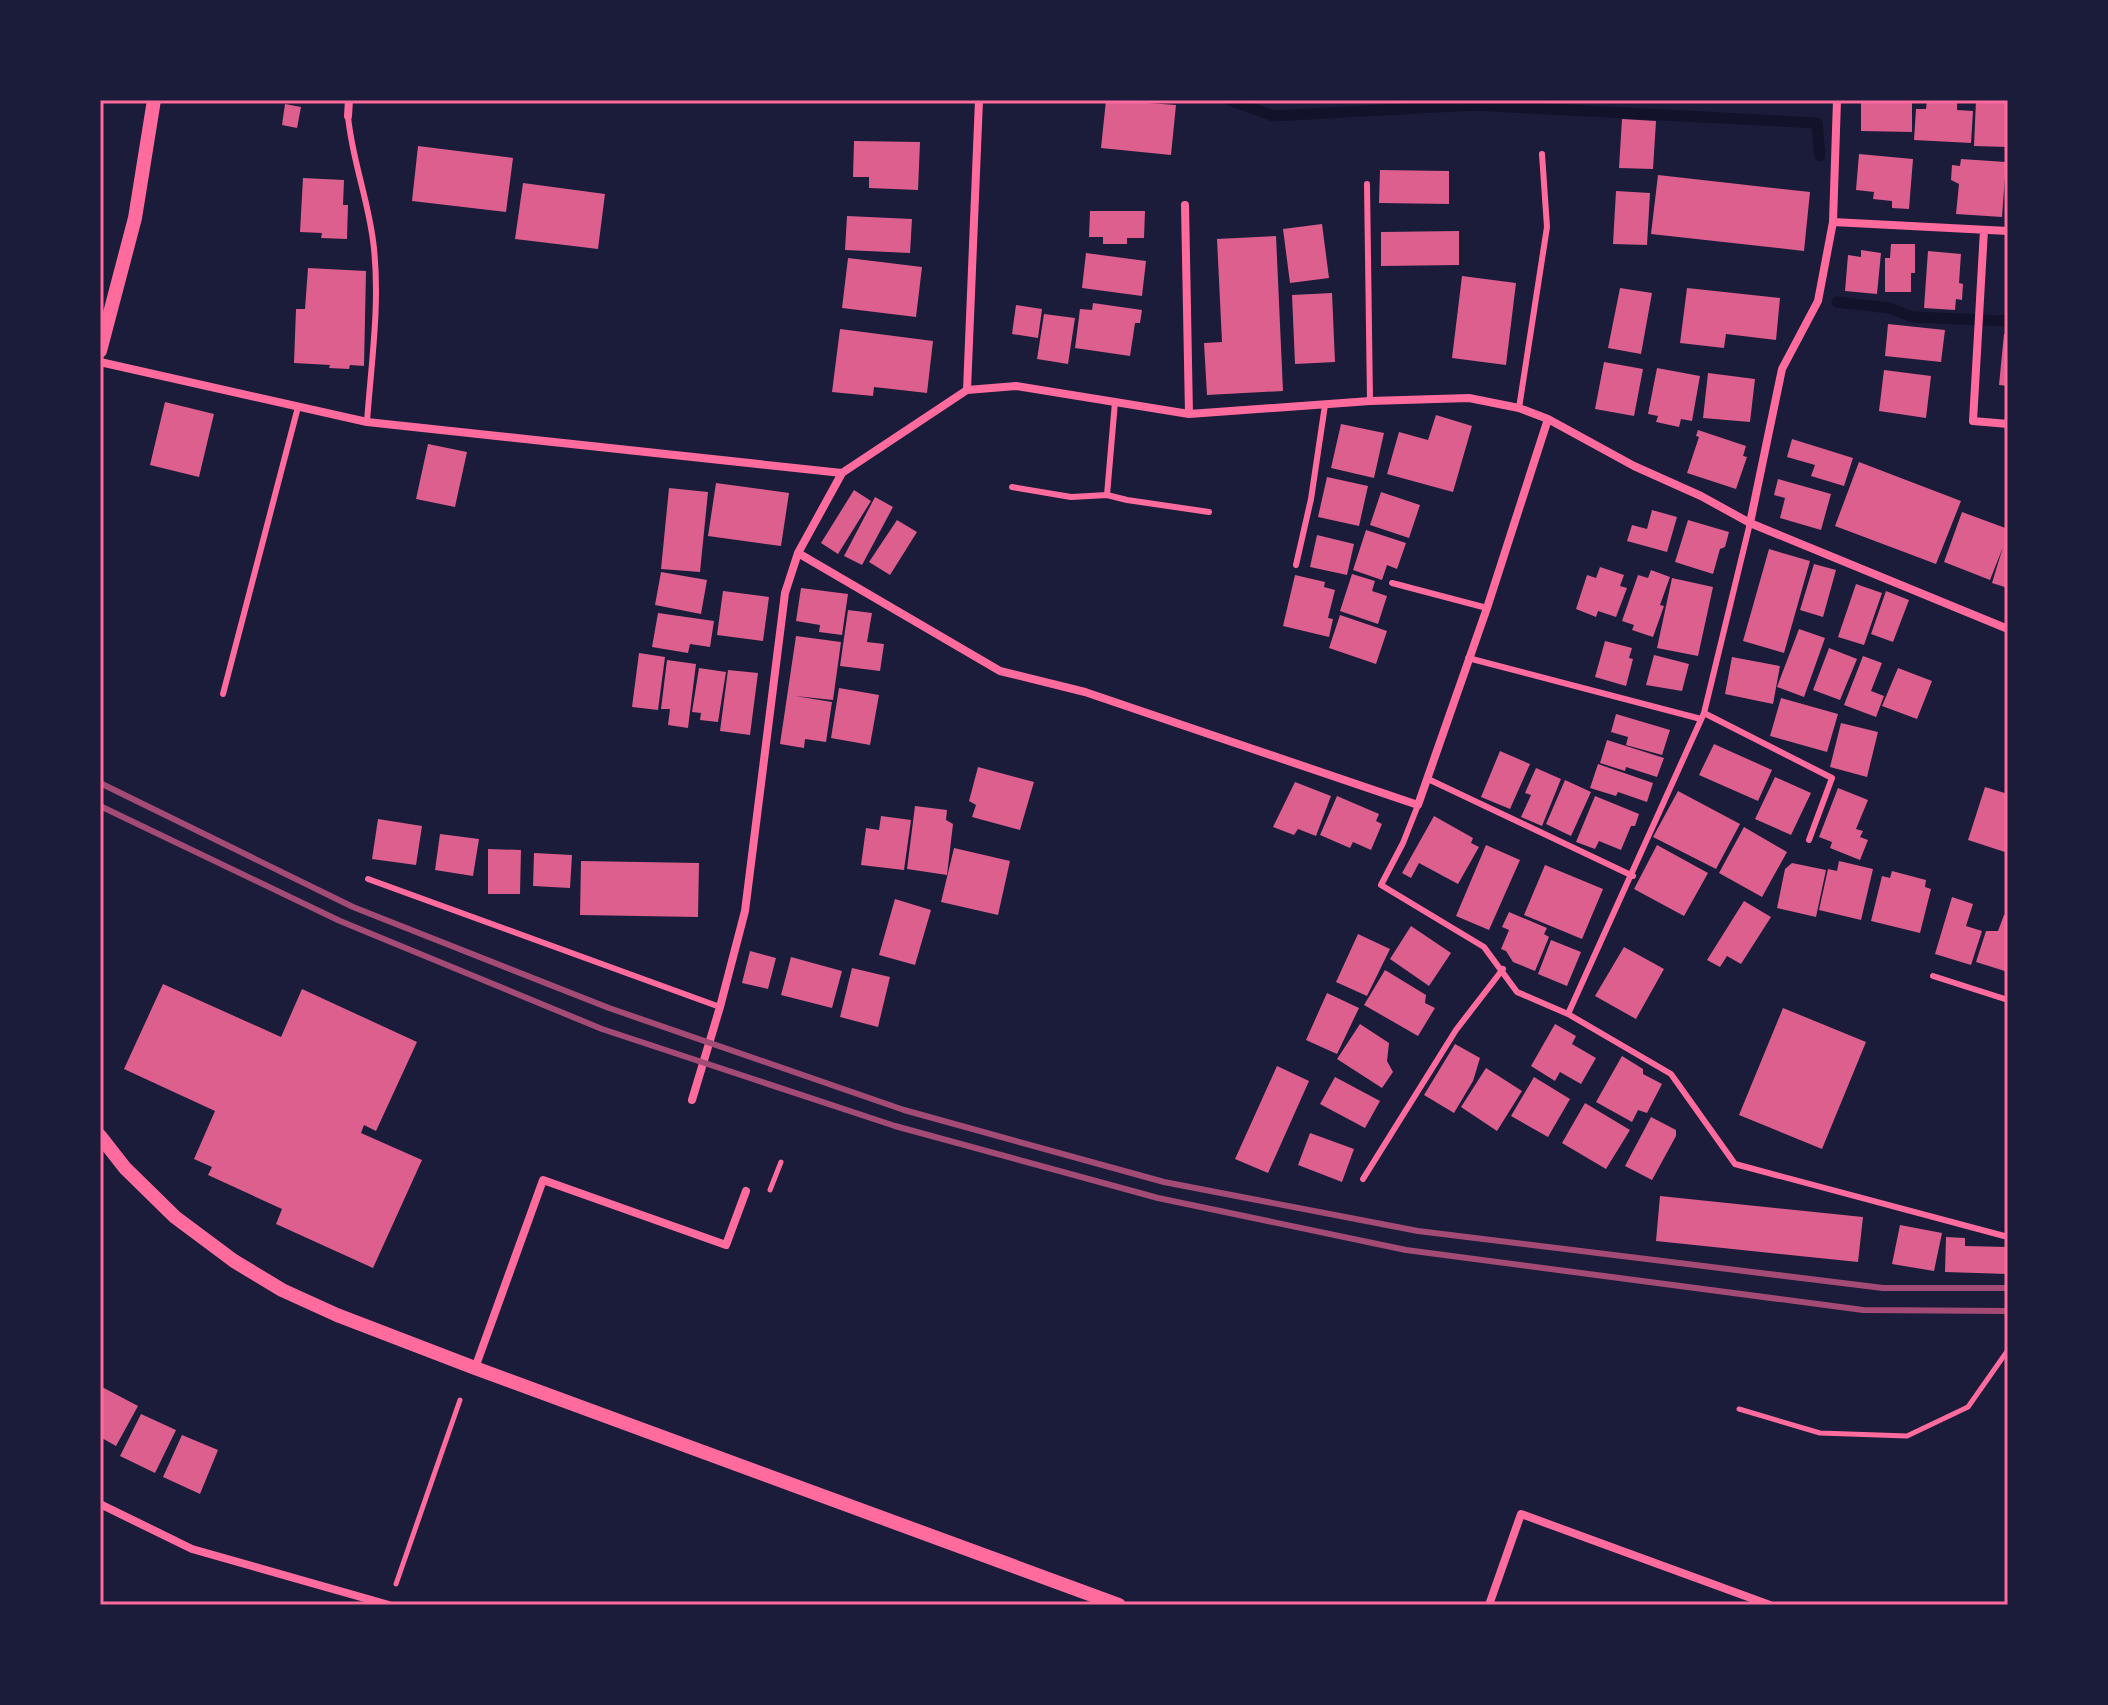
<svg xmlns="http://www.w3.org/2000/svg" width="2108" height="1705" font-family="Raleway,sans-serif">
<style>
.lines{fill:none;stroke-linecap:round;stroke-linejoin:round}
.stream{stroke:#12122b;stroke-width:11}
.building{fill:#dd5f8e}
.path{stroke:#ff6b9d;stroke-width:5}
.service{stroke:#ff6b9d;stroke-width:6}
.minor{stroke:#ff6b9d;stroke-width:8}
.tertiary{stroke:#ff6b9d;stroke-width:14}
.rail{stroke:#a44b75;stroke-width:6}
.neatline{fill:none;stroke:#ff6b9d;stroke-width:3}
</style>
<rect width="100%" height="100%" fill="#1b1b3a"/>
<g class="lines">
<!-- stream -->
<path class="stream" d="M1229,100L1274,116L1473,105L1817,123L1820,156
M1837,302L1889,308L1912,317L2008,321"/>
</g>
<!-- building -->
<path class="building" d="M1106,100L1176,105L1171,155L1101,148Z
M1861,100H1912V132L1861,131Z
M1927,100H1957V110L1973,111L1971,143L1914,140L1916,109H1926Z
M1976,100H2008V147L1974,146Z
M285,104L301,107L297,128L282,125Z
M1622,119L1656,121L1653,169L1619,168Z
M854,141L920,142L918,190L869,188V177H853Z
M418,146L513,158L506,212L412,201Z
M1859,154L1913,159L1909,209L1892,208V201L1873,199L1874,192L1856,190Z
M1961,159L2006,162L2002,217L1956,214L1959,184L1951,180L1952,165L1960,166Z
M1380,170L1449,171V204L1379,203Z
M1658,175L1810,192L1804,251L1651,234Z
M303,178L344,180L343,205H348L347,239L321,238L322,233L300,232Z
M523,183L605,194L598,249L515,239Z
M1616,191L1650,193L1647,245L1613,244Z
M1090,211H1145L1144,238H1127V244H1103V237H1089Z
M847,216L912,219L910,253L845,250Z
M1322,224L1329,278L1290,283L1283,229Z
M1459,231V265L1381,266V232Z
M1276,236L1283,391L1207,395L1204,343L1222,342L1217,239Z
M1891,244H1915V273H1911V292H1885V258H1890Z
M1861,250L1881,253L1877,294L1845,291L1848,255L1861,257Z
M1928,251L1961,254L1959,283L1963,284L1962,300L1956,299L1955,310L1924,308Z
M1086,253L1146,261L1142,296L1082,288Z
M848,258L922,267L916,317L842,308Z
M308,268L366,271L364,366L350,365L349,369L329,368L330,365L294,363L296,309H305Z
M1462,276L1516,283L1506,365L1452,358Z
M1620,288L1652,293L1641,354L1608,348Z
M1687,288L1780,298L1776,340L1726,334L1724,348L1680,343Z
M1332,293L1335,362L1295,364L1292,295Z
M1093,303L1142,310L1140,323H1135L1130,356L1075,348L1080,309L1092,310Z
M1016,305L1042,309L1038,338L1012,334Z
M1044,314L1075,318L1068,364L1037,359Z
M1888,324L1945,330L1941,362L1885,356Z
M840,329L933,341L927,393L874,387L873,396L832,392Z
M2004,334H2008V386L1999,385Z
M1604,362L1643,369L1634,416L1595,409Z
M1657,368L1700,376L1692,421L1681,419L1679,427L1656,422L1658,416L1648,414Z
M1884,370L1931,376L1926,418L1879,411Z
M1708,373L1755,379L1750,422L1703,418Z
M165,402L214,414L199,477L150,465Z
M1436,415L1472,426L1453,492L1387,474L1399,432L1428,440Z
M1341,424L1384,433L1374,478L1331,468Z
M1698,430L1746,446L1743,456L1747,457L1736,489L1687,473L1699,437L1696,436Z
M1792,439L1853,458L1844,486L1811,476L1815,465L1787,457Z
M428,444L467,452L455,507L416,499Z
M1859,462L1961,501L1936,564L1835,526Z
M1327,477L1368,486L1359,526L1318,517Z
M1778,479L1831,494L1821,530L1780,518L1785,498L1774,495Z
M716,483L789,493L781,546L708,536Z
M669,488L708,492L700,572L661,569Z
M854,490L871,501L838,554L821,543Z
M1381,492L1420,505L1409,538L1370,525Z
M875,497L893,507L862,565L844,556Z
M1652,510L1677,517L1667,552L1627,541L1632,525L1647,529Z
M1962,512L2008,529V588L1992,583L2003,547L1990,580L1944,562Z
M897,520L917,532L890,575L869,562Z
M1688,520L1729,532L1725,547L1720,549L1713,574L1675,562Z
M1366,530L1406,543L1397,569L1387,565L1382,580L1353,570Z
M1317,535L1354,544L1347,575L1310,567Z
M1769,549L1810,561L1784,653L1743,641Z
M1814,564L1836,570L1823,617L1800,610Z
M1600,567L1624,575L1620,586L1627,588L1616,617L1598,611L1596,617L1576,609L1587,575L1596,578Z
M1651,570L1670,577L1660,605L1664,606L1653,637L1632,630L1634,625L1622,621L1638,575L1648,578Z
M661,572L707,580L701,614L655,605Z
M1352,574L1375,581L1372,591L1387,596L1378,624L1340,611Z
M1295,575L1325,582L1324,587L1335,590L1328,618L1333,619L1329,637L1283,626Z
M1672,578L1713,587L1698,656L1657,648Z
M1856,584L1882,593L1864,645L1838,637Z
M801,588L848,594L842,635L819,632L820,625L796,621Z
M723,591L769,597L763,641L717,635Z
M1886,591L1909,600L1893,642L1871,634Z
M848,610L872,613L867,642L884,644L880,671L840,666Z
M658,613L714,621L710,647L690,644L688,653L652,647Z
M1340,615L1387,631L1376,664L1329,648Z
M1799,629L1825,638L1804,697L1777,687Z
M796,636L841,642L833,700L795,696L832,702L826,742L805,739L804,748L780,744Z
M1605,641L1632,648L1629,658L1633,659L1626,686L1595,677Z
M1829,648L1857,659L1840,700L1813,690Z
M639,653L665,657L658,710L632,707Z
M1654,655L1689,664L1682,691L1646,685Z
M1863,656L1882,663L1871,691L1884,696L1876,717L1844,705Z
M1732,657L1780,666L1773,704L1725,694Z
M667,660L696,664L688,728L668,725L670,709H661Z
M699,668L726,672L718,722L700,720L701,713L692,712Z
M1898,668L1932,681L1917,719L1882,706Z
M728,670L758,673L750,735L720,731Z
M839,688L879,695L870,745L831,738Z
M1781,698L1838,714L1827,752L1770,736Z
M1616,714L1670,730L1662,755L1626,745L1628,737L1611,732Z
M1841,723L1878,732L1867,777L1830,767Z
M1607,740L1664,758L1657,777L1626,767L1625,771L1600,763Z
M1714,744L1772,770L1758,801L1699,775Z
M1500,751L1530,764L1510,809L1481,797Z
M1598,764L1653,783L1647,802L1618,792L1616,796L1590,788Z
M978,767L1034,782L1020,830L972,817L976,805L969,801Z
M1536,768L1561,779L1542,826L1521,817L1531,795L1525,793Z
M1775,777L1811,793L1791,835L1755,819Z
M1565,780L1591,792L1571,836L1546,824Z
M1295,782L1331,796L1316,836L1298,829L1294,835L1273,827Z
M1985,787L2008,794V853L1968,840Z
M1838,788L1868,800L1856,829L1863,831L1860,837L1868,840L1860,860L1830,848L1832,842L1819,837Z
M1678,791L1740,824L1716,869L1653,837Z
M1337,796L1379,814L1376,821L1382,824L1371,850L1353,842L1350,848L1320,835Z
M1595,796L1639,814L1635,826H1631L1621,850L1599,841L1595,849L1576,842Z
M915,806L947,810L946,820L953,824L947,875L907,869Z
M881,816L911,820L904,870L861,865L866,828L879,830Z
M1434,816L1473,838L1471,843L1479,847L1458,884L1419,863L1411,878L1402,873Z
M378,819L422,826L416,865L372,859Z
M1744,827L1787,852L1762,897L1719,873Z
M440,834L479,839L473,876L435,870Z
M1486,845L1520,860L1489,930L1456,916Z
M1657,845L1708,873L1684,916L1634,889Z
M954,848L1010,861L998,915L941,902Z
M488,849L521,850L520,894H488Z
M534,853L572,855L570,888L533,886Z
M581,861L699,863L698,917L580,915Z
M1839,861L1873,869L1861,920L1819,910L1828,869L1837,871Z
M1792,863L1826,870L1816,917L1777,908L1785,869Z
M1545,865L1603,889L1582,939L1524,915Z
M1892,871L1926,880L1925,887L1931,889L1920,933L1871,921L1882,876L1890,878Z
M1952,897L1973,904L1966,926L1982,931L1971,965L1935,954Z
M895,899L931,910L915,965L879,955Z
M1744,901L1771,917L1741,964L1727,956L1720,967L1707,960Z
M1509,912L1547,928L1544,934L1549,937L1535,971L1513,962L1506,951L1501,949L1509,930L1502,927Z
M2004,915H2008V972L1976,962L1986,931H1998Z
M1411,926L1451,953L1429,986L1390,959Z
M1358,934L1390,949L1367,996L1336,982Z
M1551,940L1581,952L1567,986L1538,974Z
M1624,947L1664,969L1636,1019L1595,996Z
M750,951L776,958L768,989L742,983Z
M791,957L842,971L832,1008L781,995Z
M852,968L890,977L878,1027L840,1017Z
M1385,970L1426,995L1425,1003L1435,1008L1418,1036L1364,1005Z
M163,984L281,1037L302,989L417,1042L376,1131L364,1125L361,1133L422,1160L373,1268L276,1224L282,1209L208,1175L212,1167L194,1159L215,1111L124,1069Z
M1327,993L1359,1008L1337,1054L1306,1040Z
M1783,1008L1866,1042L1822,1149L1739,1115Z
M1360,1024L1389,1043L1387,1061L1393,1072L1382,1088L1337,1059Z
M1555,1024L1576,1036L1572,1044L1596,1058L1581,1084L1560,1072L1555,1081L1531,1066Z
M1455,1044L1480,1058L1473,1081L1454,1113L1424,1095Z
M1622,1056L1643,1069V1074L1662,1084L1647,1113L1638,1110L1632,1122L1596,1102Z
M1277,1066L1309,1081L1268,1173L1235,1159Z
M1486,1068L1522,1091L1497,1131L1461,1107Z
M1335,1077L1380,1101L1365,1128L1320,1104Z
M1534,1077L1570,1099L1548,1137L1511,1116Z
M1585,1103L1630,1130L1606,1169L1562,1143Z
M1651,1117L1676,1130V1136L1652,1180L1625,1166Z
M1310,1133L1354,1149L1342,1182L1298,1165Z
M1660,1196L1863,1217L1858,1262L1656,1241Z
M1900,1225L1942,1233L1934,1271L1892,1264Z
M1946,1237L1965,1238V1246L2008,1247V1274L1945,1272Z
M102,1387L138,1406L116,1446L100,1437V1391Z
M141,1414L176,1430L155,1473L120,1456Z
M182,1435L218,1450L200,1494L163,1477Z"/>
<g class="lines">
<!-- path -->
<path class="path" d="M770,1190L781,1162
M1739,1409L1820,1433L1907,1436L1968,1407L2008,1350
M396,1584L460,1400"/>
<!-- service -->
<path class="service" d="M348,116C352,161 370,204 374,249C380,306 371,365 367,422
M1367,184L1370,401
M1519,408L1547,227L1542,154
M1012,487L1071,497L1107,495L1127,500L1209,512
M1107,495L1115,402
M1750,523L1704,713L1568,1014L1671,1074L1735,1164L2008,1237
M1296,565L1311,499L1325,405
M1392,583L1487,608
M1468,658L1701,719
M223,694L298,407
M1704,713L1832,778L1809,840
M1428,779L1633,876
M1418,805L1403,843L1381,885L1484,947L1517,992L1568,1014
M368,879L720,1007
M1933,976L2008,1000
M1363,1179L1456,1030L1503,969"/>
<!-- minor -->
<path class="minor" d="M348,116L349,100
M1185,205L1189,414
M1833,222L2008,231
M1984,230L1973,421L2008,424
M100,362L367,422L842,473L967,390L1016,386L1189,414L1370,401L1469,398L1519,408L1548,419L1634,466L1701,496L1750,523L2008,629
M967,390L979,100
M1750,523L1782,369L1818,301L1833,222L1837,100
M798,553L1000,671L1085,692L1418,805L1487,608L1548,419
M692,1100L720,1007L745,911L785,593L798,553L842,473
M475,1368L543,1180L726,1245L746,1191
M100,1504L192,1549L389,1605
M1489,1605L1521,1514L1770,1605"/>
<!-- tertiary -->
<path class="tertiary" d="M100,351L135,218L154,100
M100,1136L125,1168L175,1217L234,1261L282,1290L337,1315L475,1368L1119,1605"/>
<!-- rail -->
<path class="rail" d="M100,783L353,907L609,1008L904,1110L1164,1182L1418,1231L1883,1288H2008
M100,806L340,921L602,1029L895,1126L1158,1198L1406,1250L1863,1310L2008,1311"/>
</g>
<!-- border -->
<rect width="2108" height="1705" fill="none" stroke="#1b1b3a" stroke-width="204"/>
<rect x="102" y="102" width="1904" height="1501" class="neatline"/>
</svg>
